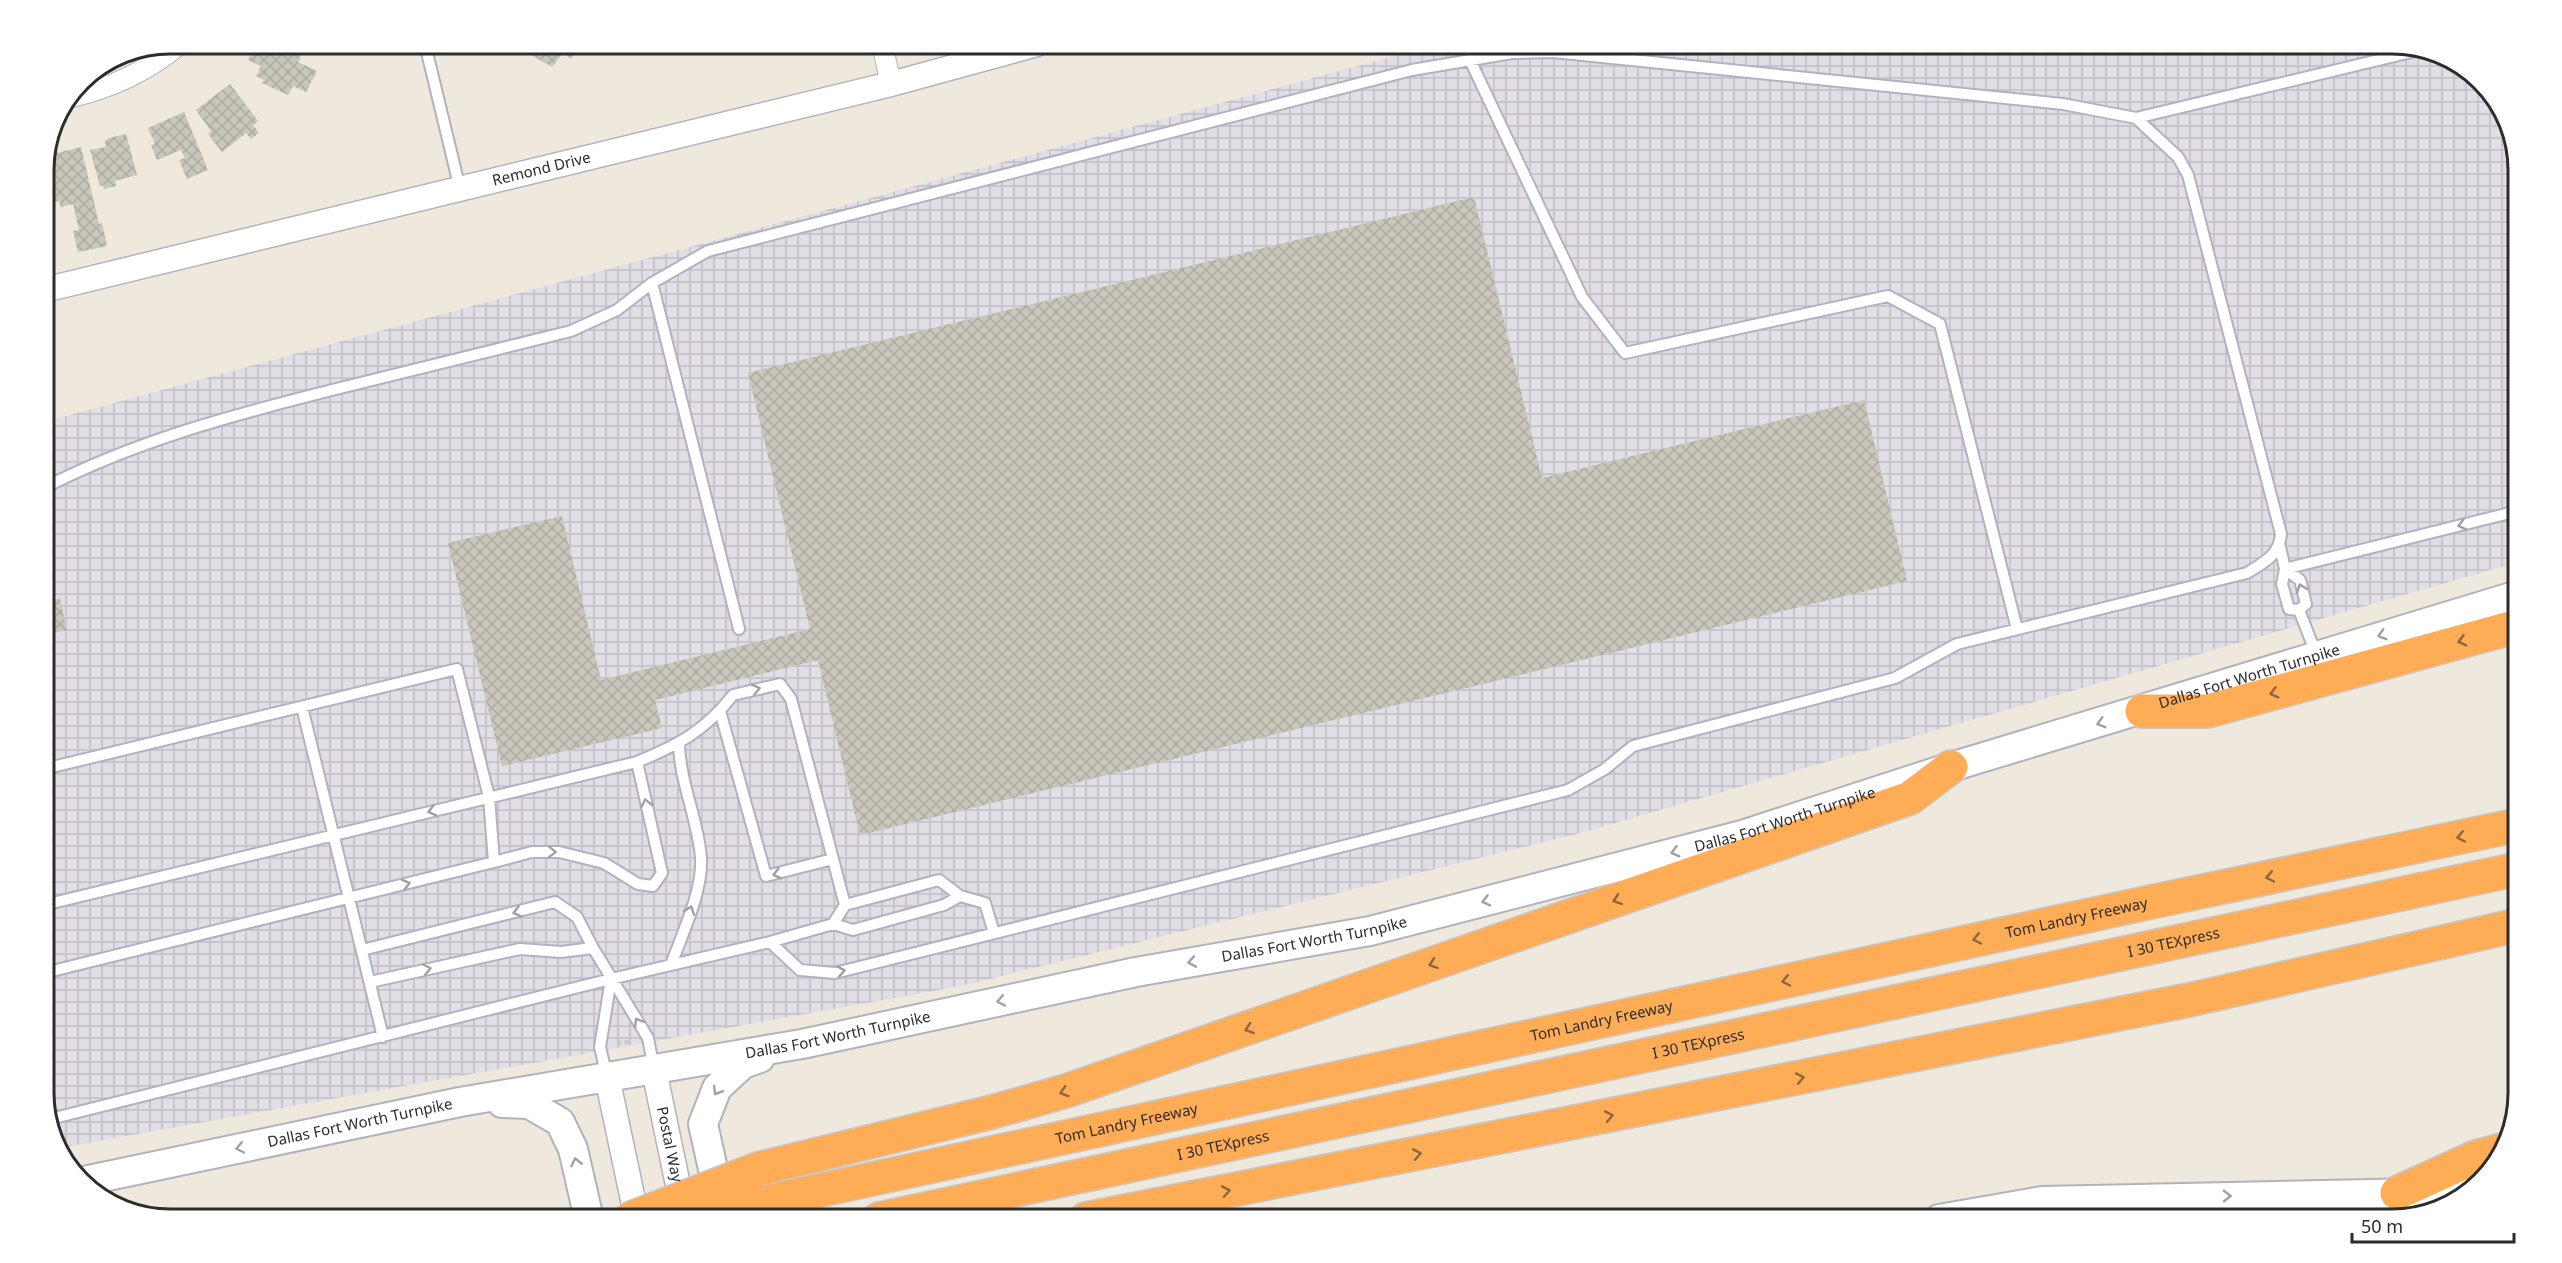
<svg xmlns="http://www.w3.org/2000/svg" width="2562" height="1263" font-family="'Noto Sans',sans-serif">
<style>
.industrial{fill:url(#industrial-grid)}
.building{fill:url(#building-cross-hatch)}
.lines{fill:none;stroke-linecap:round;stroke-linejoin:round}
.service-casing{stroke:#b1b2c0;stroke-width:14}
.minor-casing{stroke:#b1b2c0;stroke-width:22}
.tertiary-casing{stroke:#b1b2c0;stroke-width:27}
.secondary-casing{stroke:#b1b2c0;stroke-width:32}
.motorway-casing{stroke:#c8c8c8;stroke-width:36}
.path{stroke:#c8c8c8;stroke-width:4;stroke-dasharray:4.5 3;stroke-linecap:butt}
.service{stroke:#fff;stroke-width:10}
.minor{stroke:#fff;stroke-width:20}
.tertiary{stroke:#fff;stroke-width:24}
.secondary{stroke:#fff;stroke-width:28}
.motorway{stroke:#ffac57;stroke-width:33}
.motorway-bridge-casing{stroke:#c8c8c8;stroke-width:36;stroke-linecap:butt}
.motorway-bridge{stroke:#ffac57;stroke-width:33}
.oneway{stroke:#a0a0a0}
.oneway2{stroke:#8b663f}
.labels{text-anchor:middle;stroke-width:5;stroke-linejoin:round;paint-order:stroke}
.street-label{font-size:15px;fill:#2c2c2c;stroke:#fff}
.rim{fill:none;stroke:#2c2c2c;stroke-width:3}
</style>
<defs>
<pattern id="industrial-grid" width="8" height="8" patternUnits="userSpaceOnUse" patternTransform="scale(1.5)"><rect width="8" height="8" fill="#e1dee6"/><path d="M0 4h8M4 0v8" fill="none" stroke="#c1bfc5"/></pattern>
<pattern id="building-cross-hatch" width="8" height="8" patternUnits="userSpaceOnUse" patternTransform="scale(1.5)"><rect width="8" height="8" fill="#c9c6bb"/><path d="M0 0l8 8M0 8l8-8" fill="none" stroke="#adaaa1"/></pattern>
</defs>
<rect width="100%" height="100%" fill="#eee8dd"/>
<!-- industrial -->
<path class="industrial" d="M1439,44H1893L1979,47L2016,44H2392L2448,56L2497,99L2518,162V562L1577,834L961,986L60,1148L44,1102V422Z"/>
<!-- building -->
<path class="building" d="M256,44H286L303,52L298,62L317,71L306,92L293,86L288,95L262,83L264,80L256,76L261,66L248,60Z
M320,44H345L340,53Z
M541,44H581L571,59L563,53L552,67L533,56Z
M618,44H671V51L617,48Z
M230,84L258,121L253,125L259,133L251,139L246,133L222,152L208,134L211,131L196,110Z
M184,112L208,170L187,179L179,160L185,158L181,150L157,160L151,145L155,144L148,128Z
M126,134L137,175L115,181L116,186L104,189L103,185L100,186L90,150L106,147L105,141L109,138Z
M81,147L99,224L102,223L107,246L78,252L73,231L79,230L73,204L61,207L59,201L44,204V178L54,176L49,155Z
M1474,197L1542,478L1864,400L1907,581L860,835L818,660L655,700L662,728L502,766L448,543L562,516L601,680L810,629L748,373Z
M60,599L67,630L44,635V602Z"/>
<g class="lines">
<defs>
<path id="service" d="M425,44L460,189
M1470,60L1582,297L1625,353L1888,296L1940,324L2017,629
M2136,118L2420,50
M652,283L739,629
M44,488C135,441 233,415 332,390C411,370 491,351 571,331L617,310L652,283L708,251L1412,70L1512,53L1553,52L2063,104L2136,118L2178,157L2188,175L2281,534C2279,556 2264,562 2247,573L1957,644L1895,678L1633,746L1605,769L1568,790L835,973L800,970L770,942L611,979L50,1119
M2280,547L2285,569L2282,584L2289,609L2299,610L2306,604L2300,580L2285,569
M2285,569L2518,511
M2299,610L2317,656
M302,707L383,1037
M720,711L766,876L833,859
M637,762C678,745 705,731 733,695L780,684L791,699L845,905
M44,769L457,669L489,797L494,862L44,973
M960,896L985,903L994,933
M44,905L637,762L662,873L653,886L638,884L604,863L559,852H532L494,862
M770,942L833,924L853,930L944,905L960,896L939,880L845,905L833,924
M362,950L555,902L577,917L593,948L648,1038L654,1069
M671,965C682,934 703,891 701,858C698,819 680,783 679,744
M370,982L520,949L561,952L593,948
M607,1077L600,1047L611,979"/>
<path id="minor" d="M882,44L891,84
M68,98C111,88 146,72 180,44"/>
<g id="tertiary">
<path id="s1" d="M44,290L891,84L1037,44"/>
<path id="s2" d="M654,1070L684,1214"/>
<path d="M607,1077L637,1219"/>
</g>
<g id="secondary">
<path d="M502,1103L529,1104L560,1122L573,1149L589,1219"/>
<path id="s3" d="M84,1181L460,1102L802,1044L1136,972L1370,931L1742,835L1951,767L2518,595"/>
<path d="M721,1205L703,1124L717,1088L743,1064L760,1058"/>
<path d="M1939,1219L2042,1201L2468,1192"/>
</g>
<g id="motorway">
<path d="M2142,711H2208L2518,626"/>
<path d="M758,1169L992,1112L1066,1091L1910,798L1951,767"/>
<path d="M2397,1193L2476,1157L2506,1149"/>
<path id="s4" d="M766,1202L2151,902L2518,825"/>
<path id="s5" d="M879,1219L2518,869"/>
<path d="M1086,1219L2189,1000L2518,925"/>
</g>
</defs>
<!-- service casing -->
<use href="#service" class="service-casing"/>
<!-- minor casing -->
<use href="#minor" class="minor-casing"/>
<!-- tertiary casing -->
<use href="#tertiary" class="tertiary-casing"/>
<!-- secondary casing -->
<use href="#secondary" class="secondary-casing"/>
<!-- motorway casing -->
<use href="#motorway" class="motorway-casing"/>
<!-- path -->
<path class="path" d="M617,1043L630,1042"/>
<!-- service -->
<use href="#service" class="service"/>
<!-- minor -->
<use href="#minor" class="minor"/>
<!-- tertiary -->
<use href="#tertiary" class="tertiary"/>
<!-- secondary -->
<use href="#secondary" class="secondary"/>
<!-- motorway -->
<use href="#motorway" class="motorway"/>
<defs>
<path id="motorway-bridge" d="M629,1219L758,1169
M684,1219L766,1202"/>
</defs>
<!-- motorway-bridge casing -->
<use href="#motorway-bridge" class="motorway-bridge-casing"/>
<!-- motorway-bridge -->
<use href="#motorway-bridge" class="motorway-bridge"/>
</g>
<!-- one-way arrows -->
<defs><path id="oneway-chevron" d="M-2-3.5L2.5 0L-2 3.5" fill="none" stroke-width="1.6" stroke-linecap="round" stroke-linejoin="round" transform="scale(1.5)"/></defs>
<g class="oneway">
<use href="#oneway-chevron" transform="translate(2462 525) rotate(166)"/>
<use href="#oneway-chevron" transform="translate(2301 588) rotate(-110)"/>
<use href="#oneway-chevron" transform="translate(2382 635) rotate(164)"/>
<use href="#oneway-chevron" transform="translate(756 689) rotate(-13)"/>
<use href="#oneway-chevron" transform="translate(2101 723) rotate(164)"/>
<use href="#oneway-chevron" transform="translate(646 803) rotate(-102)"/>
<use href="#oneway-chevron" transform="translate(432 811) rotate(166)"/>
<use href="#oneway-chevron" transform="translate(552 852) rotate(2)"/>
<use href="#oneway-chevron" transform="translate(1675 852) rotate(165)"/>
<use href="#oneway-chevron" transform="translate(777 874) rotate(166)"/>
<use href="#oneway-chevron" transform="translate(406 884) rotate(-14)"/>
<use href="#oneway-chevron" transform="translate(1486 901) rotate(166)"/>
<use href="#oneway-chevron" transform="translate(690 910) rotate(-71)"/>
<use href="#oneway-chevron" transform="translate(517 912) rotate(166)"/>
<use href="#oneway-chevron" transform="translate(1192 962) rotate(170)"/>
<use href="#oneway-chevron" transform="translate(427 969) rotate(-12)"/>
<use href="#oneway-chevron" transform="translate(841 971) rotate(-10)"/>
<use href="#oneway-chevron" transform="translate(1001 1001) rotate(168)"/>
<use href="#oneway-chevron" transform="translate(638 1022) rotate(-122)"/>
<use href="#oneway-chevron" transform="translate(717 1091) rotate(121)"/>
<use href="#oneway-chevron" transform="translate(240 1148) rotate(168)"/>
<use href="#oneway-chevron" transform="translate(576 1162) rotate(-103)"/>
<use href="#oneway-chevron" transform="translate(2227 1196) rotate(-1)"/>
</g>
<g class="oneway2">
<use href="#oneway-chevron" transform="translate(2462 641) rotate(165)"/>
<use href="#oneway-chevron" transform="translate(2274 693) rotate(165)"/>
<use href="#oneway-chevron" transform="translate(2461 837) rotate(168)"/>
<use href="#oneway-chevron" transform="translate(2270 877) rotate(168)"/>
<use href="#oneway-chevron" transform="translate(1617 900) rotate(161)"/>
<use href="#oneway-chevron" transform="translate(1977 939) rotate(168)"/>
<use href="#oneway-chevron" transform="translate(1433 964) rotate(161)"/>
<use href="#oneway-chevron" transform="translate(1786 981) rotate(168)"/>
<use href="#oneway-chevron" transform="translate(1249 1029) rotate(161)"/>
<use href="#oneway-chevron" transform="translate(1800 1078) rotate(-11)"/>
<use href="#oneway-chevron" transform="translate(1064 1092) rotate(163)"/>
<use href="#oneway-chevron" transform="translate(1609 1116) rotate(-11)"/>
<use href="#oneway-chevron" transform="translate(1417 1154) rotate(-11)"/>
<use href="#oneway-chevron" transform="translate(1226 1191) rotate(-11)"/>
</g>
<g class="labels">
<!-- street labels -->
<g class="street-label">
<text dy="5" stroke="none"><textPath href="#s1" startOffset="512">Remond Drive</textPath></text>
<text dy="5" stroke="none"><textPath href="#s3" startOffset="2226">Dallas Fort Worth Turnpike</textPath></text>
<text dy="5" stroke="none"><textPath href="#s3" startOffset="1740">Dallas Fort Worth Turnpike</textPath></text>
<text dy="5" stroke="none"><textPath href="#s4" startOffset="1341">Tom Landry Freeway</textPath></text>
<text dy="5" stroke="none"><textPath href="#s3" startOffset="1254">Dallas Fort Worth Turnpike</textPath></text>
<text dy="5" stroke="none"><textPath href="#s5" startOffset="1324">I 30 TEXpress</textPath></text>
<text dy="5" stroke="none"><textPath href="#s4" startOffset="855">Tom Landry Freeway</textPath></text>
<text dy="5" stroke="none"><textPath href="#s3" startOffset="768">Dallas Fort Worth Turnpike</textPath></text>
<text dy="5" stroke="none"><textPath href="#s5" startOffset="838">I 30 TEXpress</textPath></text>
<text dy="5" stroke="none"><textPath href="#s3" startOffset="282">Dallas Fort Worth Turnpike</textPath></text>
<text dy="5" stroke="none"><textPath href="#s4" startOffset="369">Tom Landry Freeway</textPath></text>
<text dy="5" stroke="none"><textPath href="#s2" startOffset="76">Postal Way</textPath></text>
<text dy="5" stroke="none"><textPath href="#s5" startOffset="352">I 30 TEXpress</textPath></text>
</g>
</g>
<!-- crop -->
<path d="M0 0H2562V1263H0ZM170 54H2392A116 116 0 0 1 2508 170V1093A116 116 0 0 1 2392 1209H170A116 116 0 0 1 54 1093V170A116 116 0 0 1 170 54Z" fill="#fff" fill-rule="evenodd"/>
<path class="rim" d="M170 54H2392A116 116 0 0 1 2508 170V1093A116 116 0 0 1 2392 1209H170A116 116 0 0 1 54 1093V170A116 116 0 0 1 170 54Z"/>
<!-- scale -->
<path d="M2352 1233v9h162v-9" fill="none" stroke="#2c2c2c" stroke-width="3"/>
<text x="2361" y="1233" font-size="18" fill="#2c2c2c" stroke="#ffffff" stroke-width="4.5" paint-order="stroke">50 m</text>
</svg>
